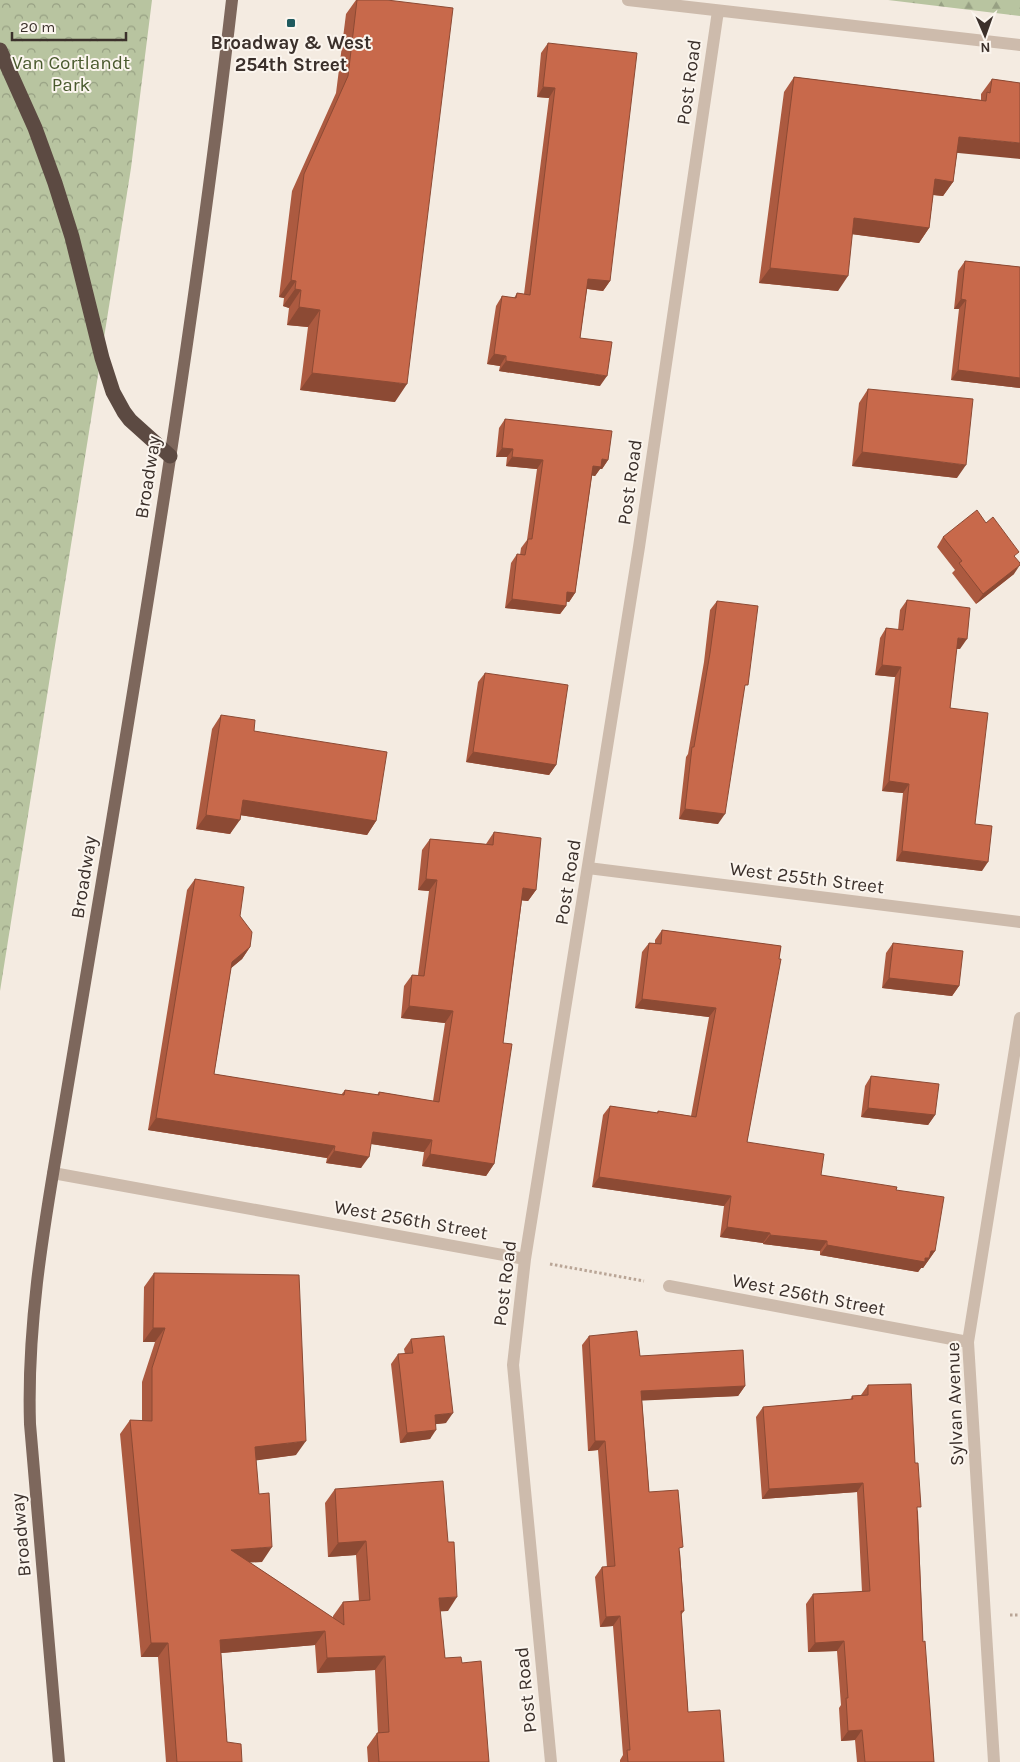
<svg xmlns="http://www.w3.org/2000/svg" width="1020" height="1762" font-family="Karla,sans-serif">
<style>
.forest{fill:url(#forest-firs)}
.park{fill:url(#park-crowns)}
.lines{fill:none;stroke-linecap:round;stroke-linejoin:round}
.path{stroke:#b9a596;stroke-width:3;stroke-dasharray:2.5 2.5;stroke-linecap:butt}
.minor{stroke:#cdbbac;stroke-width:12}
.primary{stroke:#7d675c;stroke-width:12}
.motorway{stroke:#5c4a42;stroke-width:15}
.wall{fill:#ac5a40}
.shaded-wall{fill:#8c4a34}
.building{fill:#c8694b;stroke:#8c4a34}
.poi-dot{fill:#1f5a5e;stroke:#fbf5ee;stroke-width:2}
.labels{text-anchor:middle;stroke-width:4;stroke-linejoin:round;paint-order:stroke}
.poi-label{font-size:19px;font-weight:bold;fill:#3b302b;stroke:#fbf5ee}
.park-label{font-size:19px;fill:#4a5a2e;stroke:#fbf5ee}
.street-label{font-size:19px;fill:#3b302b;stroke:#fbf5ee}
</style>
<defs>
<pattern id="forest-firs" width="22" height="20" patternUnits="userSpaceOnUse" patternTransform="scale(1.25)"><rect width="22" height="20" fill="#b8c4a0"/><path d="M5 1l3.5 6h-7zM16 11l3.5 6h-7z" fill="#97a083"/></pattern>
<pattern id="park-crowns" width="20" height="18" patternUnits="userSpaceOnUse" patternTransform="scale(1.25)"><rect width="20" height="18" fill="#b8c4a0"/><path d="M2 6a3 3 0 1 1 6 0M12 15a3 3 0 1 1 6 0" fill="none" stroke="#97a083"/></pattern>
</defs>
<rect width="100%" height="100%" fill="#f4ebe1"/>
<!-- forest -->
<path class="forest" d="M888,0H1020V16Z"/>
<!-- park -->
<path class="park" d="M0,0H152L131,168L0,991Z"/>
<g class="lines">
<!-- path -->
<path class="path" d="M550,1264L644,1281
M1010,1615H1020"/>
<!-- minor -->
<path class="minor" d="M628,0L1020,45
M588,868L1020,922
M53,1173L525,1259
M669,1286L968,1342
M551,1762L513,1365L525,1259L639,547L718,11
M994,1762L968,1342L1020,1018"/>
<!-- primary -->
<path class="primary" d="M59,1762L30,1424C27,1330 42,1237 58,1144C72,1059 86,973 101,887C150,592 198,297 232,0"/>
<!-- motorway -->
<path class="motorway" d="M0,50L35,128L55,183L72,237L102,358L113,392L124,412L130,420L170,456"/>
</g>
<!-- wall -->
<path class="wall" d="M356,0H387L395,402L300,390L308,327L287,325L289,308L283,306L284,298L279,297L292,191L336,93L346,14Z
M548,43L610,281L603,291L587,289L580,338L600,386L499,371L500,366L487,364L496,306L502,296L514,298L517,293L524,294L549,98L537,97L541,53Z
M794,77L981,100V94L992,79L1020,83L957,153L953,182L943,196L933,195L929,228L919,243L852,234L838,291L759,283L784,92Z
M965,261L1020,267V388L951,380L959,309H954L958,271Z
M868,389L957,478L852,466L859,403Z
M505,419L608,460L602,469H600L595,476L592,475L575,593L569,602L566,601V606L560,614L505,608L511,563L517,554L520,555L521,548L527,540L537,469L506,466L507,457H496L499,428Z
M986,523L1015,557L1014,574L976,604L952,573L955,570L937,547L943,537Z
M907,600L960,649H956L950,708L975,824L982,871L896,861L903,793L882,791L895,677L875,675L880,638L886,628L898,630L900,610Z
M717,601L744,690L718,824L679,819L686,757L688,754L704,662L710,610Z
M485,673L556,765L549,775L466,762L478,682Z
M221,715L254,731L376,821L367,835L240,815L230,834L196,829L212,729Z
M494,832L536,890L528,901L522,900L503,1043L494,1164L486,1176L422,1166L424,1152L371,1144L361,1168L326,1163L327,1158L148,1130L187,890L195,879L240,916L250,947L242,959L231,968L214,1074L341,1095L345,1090L377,1095L379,1092L433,1101L445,1023L401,1018L404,986L412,975H418L429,891L418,890L422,850L430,839L486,844Z
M662,930L781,946L747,1142L821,1175L896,1190L935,1251L923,1268H921L918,1272L820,1255V1251L763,1244V1243L720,1237L724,1206L592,1187L603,1115L610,1106L657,1113L658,1111L691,1116L709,1017L635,1008L642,952L649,943L655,944V940Z
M893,943L959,986L952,996L882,988L886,953Z
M871,1076L935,1115L928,1125L861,1117L865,1086Z
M154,1273L296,1455L256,1460L262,1562H249L333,1618V1616L343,1602L359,1601L356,1555L328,1557L325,1503L335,1489L448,1611H440L445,1658L462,1663L489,1762H368L367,1747L377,1733H378L375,1670L317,1673L315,1645L221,1653L227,1742L242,1762H166L158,1657H141L120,1434L130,1420L142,1421V1382L155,1342H143L144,1287Z
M589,1336L640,1356L745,1386L738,1396L642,1400L649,1492L680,1552L684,1611L681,1615L688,1712L724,1762H620V1760L623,1755L613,1626L600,1627L595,1577L602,1567H607L598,1450L588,1451L582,1345Z
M411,1339L446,1423L436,1424L430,1439L400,1443L391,1364L398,1354H405L404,1349Z
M868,1385L918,1512L923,1642L934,1762H857L855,1740L841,1741L839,1708L841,1705L837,1651L808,1652L806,1604L813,1594L862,1592L857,1492L762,1499L756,1417L763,1407L850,1400L852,1396L861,1395Z"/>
<!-- shaded-wall -->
<path class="shaded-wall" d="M543,87L555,88L549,98L537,97Z
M959,137L1020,143V159L948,152Z
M935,179L953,182L943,196L925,194Z
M854,218L929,228L919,243L843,233Z
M770,268L848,276L838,291L759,283Z
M588,279L610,281L603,291L581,288Z
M291,280L296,281L284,298L279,297Z
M295,289L301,290L289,308L283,306Z
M961,299L966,300L959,309H954Z
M299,307L320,310L308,327L287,325Z
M494,354L506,356L500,366L487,364Z
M506,361L607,376L600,386L499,371Z
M958,370L1020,378V388L951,380Z
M312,373L407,384L395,402L300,390Z
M502,448L513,449L507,457H496Z
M862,452L966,465L957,478L852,466Z
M512,457L543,460L537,469L506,466Z
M602,459L608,460L602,469H600L595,476L587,475L593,466Z
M1020,565L1014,574L976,604L983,594Z
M567,592L575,593L569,602L561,601Z
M512,599L566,606L560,614L505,608Z
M958,638L967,639L960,649L951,648Z
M882,665L901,667L895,677L875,675Z
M473,752L556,765L549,775L466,762Z
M889,781L909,784L903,793L882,791Z
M243,800L376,821L367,835L233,814Z
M685,809L725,814L718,824L679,819Z
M206,815L240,820L230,834L196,829Z
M902,851L988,862L982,871L896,861Z
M426,879L437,880L429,891L418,890Z
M523,888L536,890L528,901L515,900Z
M250,947L242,959L224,974L232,962Z
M889,978L959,986L952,996L882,988Z
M642,999L716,1008L709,1017L635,1008Z
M409,1006L453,1011L445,1023L401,1018Z
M868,1108L935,1115L928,1125L861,1117Z
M156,1118L335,1146L327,1158L148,1130Z
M373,1132L432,1140L424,1152L365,1143Z
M334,1151L369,1157L361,1168L326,1163Z
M430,1154L494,1164L486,1176L422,1166Z
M599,1177L731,1196L724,1206L592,1187Z
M727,1227L770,1233L763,1243L720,1237Z
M770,1235L827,1241L820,1251L763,1244Z
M827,1245L931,1251H935L923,1268H921L918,1272L820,1255Z
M153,1328H165L155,1342H143Z
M745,1386L738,1396L634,1401L641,1391Z
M453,1413L446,1423L428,1425L435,1415Z
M436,1430L430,1439L400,1443L407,1433Z
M306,1441L296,1455L245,1462L255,1447Z
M595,1441H605L598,1450L588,1451Z
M863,1483L857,1492L762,1499L769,1489Z
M366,1541L356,1555L328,1557L338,1543Z
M272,1547L262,1562L221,1564L231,1550Z
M457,1597L448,1611L429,1612L439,1598Z
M620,1616L613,1626L600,1627L606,1617Z
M325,1631L315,1645L210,1654L220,1640Z
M844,1641L837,1651L808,1652L815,1643Z
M151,1643H168L158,1657H141Z
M385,1656L375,1670L317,1673L327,1658Z
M862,1730L855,1740L841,1741L848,1731Z"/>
<!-- building -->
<path class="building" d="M357,0H387L453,8L407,384L312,373L320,310L299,307L301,290L295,289L296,281L291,280L304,174L348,76Z
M548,43L637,53L610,281L588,279L580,338L612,342L607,376L506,361V356L494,354L502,296L516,298L517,293L530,295L555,88L543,87Z
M794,77L986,101L987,92L990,93L992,79L1020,83V143L959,137L953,182L935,179L929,228L854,218L848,276L770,268Z
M965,261L1020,267V378L958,370L966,300L961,299Z
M868,389L973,399L966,465L862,452Z
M505,419L612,431L608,460L602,459L601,467L593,466L575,593L567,592L566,606L512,599L517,554L525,555L528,539H532L543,460L512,457L513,449L502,448Z
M977,510L986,523L993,517L1019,552L1014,556L1020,563V565L983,594L959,563L962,561L943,537Z
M907,600L970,608L967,639L958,638L950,708L988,713L975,824L992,826L988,862L902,851L909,784L889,781L901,667L882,665L886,628L903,630Z
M717,601L758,606L748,685H745L725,814L685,809L692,747H694L710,653Z
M485,673L568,685L556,765L473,752Z
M221,715L255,720L254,731L387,752L376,821L243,800L240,820L206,815Z
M494,832L541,838L536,890L523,888L503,1043L512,1044L494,1164L430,1154L432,1140L373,1132L369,1157L334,1151L335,1146L156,1118L195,879L244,887L240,916L252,932L250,947L232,962L214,1074L344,1095L345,1090L379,1095V1092L439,1102L453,1011L409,1006L412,975L424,976L437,880L426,879L430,839L493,845Z
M662,930L781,946L779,959H781L747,1142L824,1154L821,1175L897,1187L896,1190L944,1197L935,1251H931L929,1258H925V1262L827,1245V1241L770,1235V1233L727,1227L731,1196L599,1177L610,1106L658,1113V1111L696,1117L716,1008L642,999L649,943L661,944Z
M893,943L963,951L959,986L889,978Z
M871,1076L939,1084L935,1115L868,1108Z
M154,1273L299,1275L306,1441L255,1447L259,1494L269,1493L272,1547L231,1550L344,1625L343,1602L370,1600L366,1541L338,1543L335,1489L443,1481L448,1542H454L457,1597L439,1598L445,1658L461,1657L462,1663L481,1661L489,1762H379L377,1733L389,1732L385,1656L327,1658L325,1631L220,1640L227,1742L241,1744L242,1762H177L168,1643H151L130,1420L152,1421V1368L165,1328H153Z
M637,1331L640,1356L743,1350L745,1386L641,1391L649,1492L678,1490L683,1547L679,1548L684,1611H681L688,1712L720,1710L724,1762H628L627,1750H630L620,1616L606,1617L602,1567L615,1566L605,1441H595L589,1336Z
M444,1336L453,1413L435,1415L436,1430L407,1433L398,1354L413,1353L411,1339Z
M911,1384L915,1463H918L921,1507H917L923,1642L925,1641L934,1762H865L862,1730L848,1731L846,1698H848L844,1641L815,1643L813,1594L870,1591L863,1483L769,1489L763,1407L853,1399L852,1396L868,1395V1385Z"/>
<!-- markers -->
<rect class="poi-dot" x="286" y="18" width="10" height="10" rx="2.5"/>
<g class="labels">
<!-- poi labels -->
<g class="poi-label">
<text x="291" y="49">Broadway &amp; West<tspan x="291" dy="22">254th Street</tspan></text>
</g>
<!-- park labels -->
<g class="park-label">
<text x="71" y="69">Van Cortlandt<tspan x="71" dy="22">Park</tspan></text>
</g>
<!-- street labels -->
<g class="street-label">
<text transform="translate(688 82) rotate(-82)" y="7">Post Road</text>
<text transform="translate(147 477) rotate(-81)" y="7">Broadway</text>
<text transform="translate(629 482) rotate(-82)" y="7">Post Road</text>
<text transform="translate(83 877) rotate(-81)" y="7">Broadway</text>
<text transform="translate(807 877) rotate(7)" y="7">West 255th Street</text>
<text transform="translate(567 882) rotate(-81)" y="7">Post Road</text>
<text transform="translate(411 1219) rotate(10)" y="7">West 256th Street</text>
<text transform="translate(504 1283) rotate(-83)" y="7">Post Road</text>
<text transform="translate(809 1294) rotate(11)" y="7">West 256th Street</text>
<text transform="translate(954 1404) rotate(-92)" y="7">Sylvan Avenue</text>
<text transform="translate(20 1535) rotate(-95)" y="7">Broadway</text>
<text transform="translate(525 1690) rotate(-96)" y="7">Post Road</text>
</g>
</g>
<!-- north arrow -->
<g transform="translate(985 35) rotate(178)" stroke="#fbf5ee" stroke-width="4" paint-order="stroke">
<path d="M0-4L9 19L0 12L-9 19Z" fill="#3b302b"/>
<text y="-8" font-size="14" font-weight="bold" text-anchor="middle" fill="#3b302b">N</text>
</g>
<!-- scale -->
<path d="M12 32v8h114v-8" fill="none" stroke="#3b302b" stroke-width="2.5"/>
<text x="20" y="32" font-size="15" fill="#3b302b" stroke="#fbf5ee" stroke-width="4" paint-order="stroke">20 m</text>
</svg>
